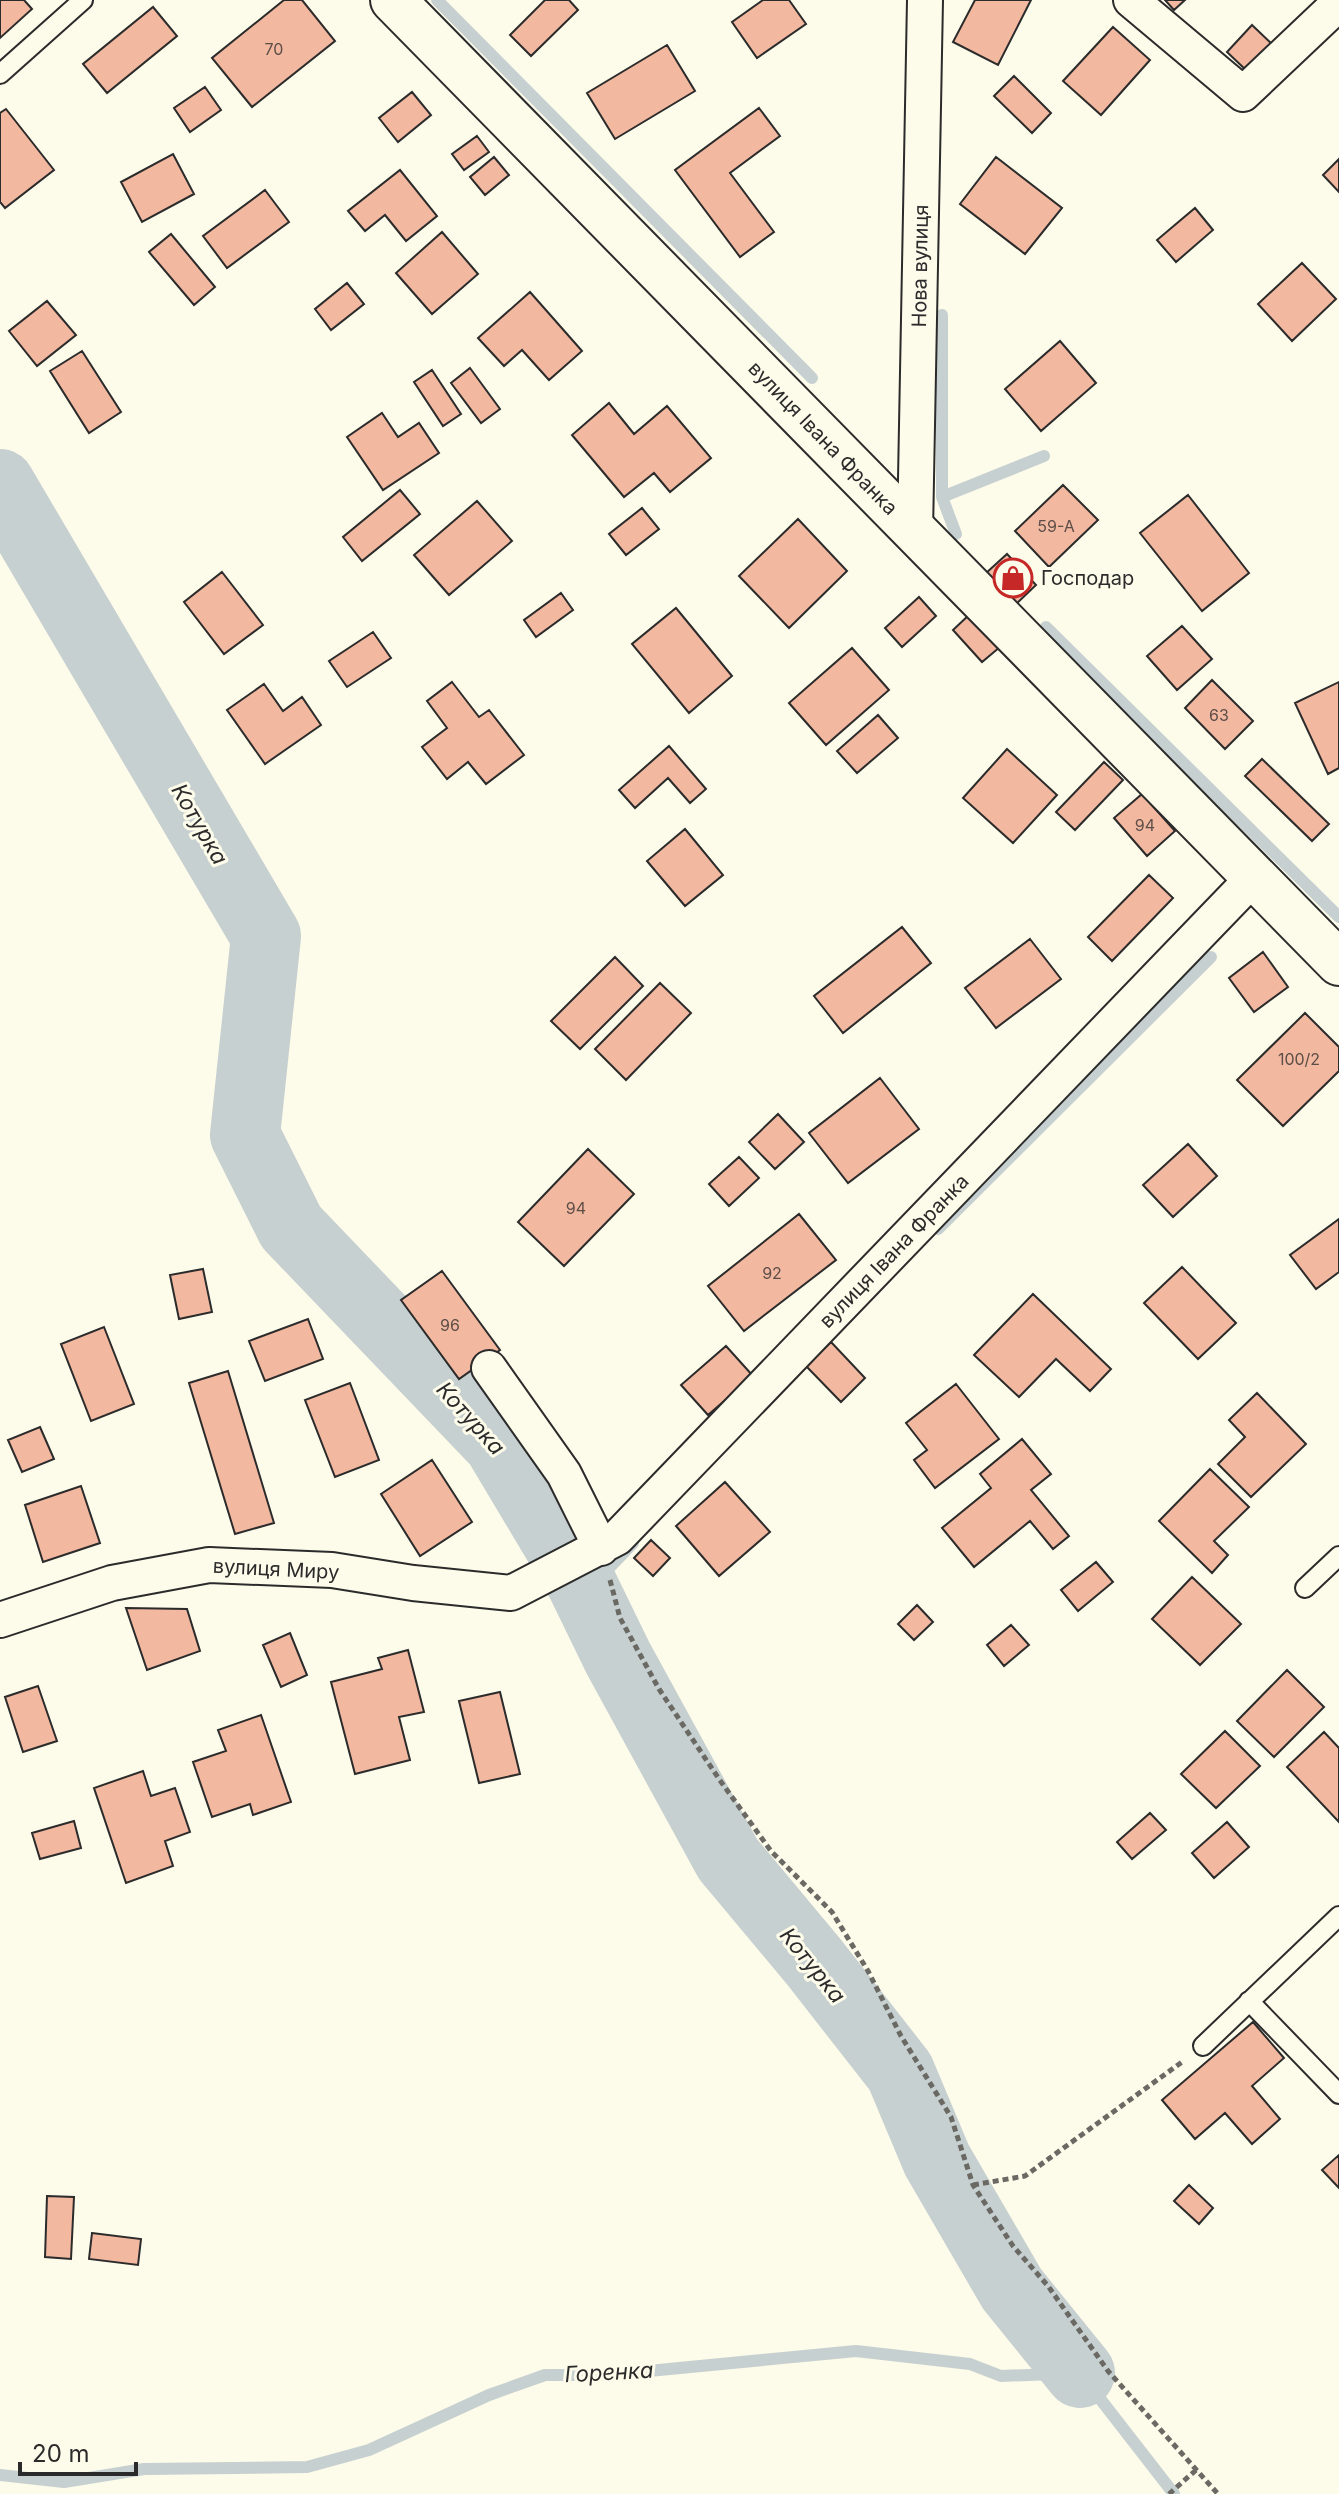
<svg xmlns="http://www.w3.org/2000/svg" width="1339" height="2494" font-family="Inter,sans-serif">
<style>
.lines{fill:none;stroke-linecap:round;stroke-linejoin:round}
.stream{stroke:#c7d0d0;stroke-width:12}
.river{stroke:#c7d0d0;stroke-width:70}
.building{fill:#f2b8a0;stroke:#2b2b2b;stroke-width:2}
.lane-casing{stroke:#2b2b2b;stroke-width:22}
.street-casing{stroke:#2b2b2b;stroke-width:38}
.secondary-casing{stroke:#2b2b2b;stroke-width:48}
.path{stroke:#6a6964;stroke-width:5;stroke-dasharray:6 4;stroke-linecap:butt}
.lane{stroke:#fdfbea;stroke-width:18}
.street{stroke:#fdfbea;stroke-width:34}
.secondary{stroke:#fdfbea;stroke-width:44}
.labels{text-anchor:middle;stroke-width:6;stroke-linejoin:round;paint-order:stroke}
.number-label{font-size:16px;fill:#5d4e48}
.street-label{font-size:20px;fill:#2b2b2b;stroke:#fdfbea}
.poi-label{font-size:20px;fill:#2b2b2b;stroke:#fdfbea;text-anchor:start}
.water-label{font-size:22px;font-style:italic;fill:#2b2b2b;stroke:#fdfbea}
</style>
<rect width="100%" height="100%" fill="#fdfbea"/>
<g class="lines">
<!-- stream -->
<path class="stream" d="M437,0L812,378
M942,315V497L956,534
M942,497L1044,456
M1046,627L1339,917
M938,1229L1211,957
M608,1569L633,1543
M0,2475L64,2482L144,2469L307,2467L369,2450L489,2395L545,2375H607L856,2351L970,2364L1001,2376L1080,2373L1174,2494"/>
<!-- river -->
<path class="river" d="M0,484L266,936L245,1135L291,1227L498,1443L581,1582L618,1658L728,1859L814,1962L900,2072L937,2160L1012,2289L1080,2373"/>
</g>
<!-- building -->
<path class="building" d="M0,0H24L32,9L0,38Z
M284,0H302L335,41L252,107L212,58Z
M545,0H569L578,10L531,56L510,35Z
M763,0H789L806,24L757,58L732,22Z
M975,0H1031L998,65L953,42Z
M1165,0H1185L1174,10Z
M153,7L177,36L107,93L83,64Z
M1252,25L1273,45L1248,72L1227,52Z
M1113,27L1150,60L1101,115L1063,81Z
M667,45L695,91L615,139L587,93Z
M1014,76L1051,113L1032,133L994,96Z
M205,87L221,110L190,132L174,108Z
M412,92L431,115L398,142L379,118Z
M759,108L780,136L730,173L774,232L740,257L675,170Z
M6,109L54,170L5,208L0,202V113Z
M477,136L489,152L464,170L452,154Z
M173,154L194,194L142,222L121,182Z
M494,157L509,175L485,195L470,177Z
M996,157L1062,208L1025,254L960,204Z
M1339,159V192L1323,175Z
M400,170L437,216L406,241L385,215L365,231L348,211Z
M265,190L289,222L227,268L203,236Z
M1195,208L1213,230L1176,262L1157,240Z
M442,232L478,274L432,314L396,273Z
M171,234L215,287L194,305L149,252Z
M1302,263L1336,299L1292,341L1258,304Z
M347,283L364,304L331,330L315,309Z
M530,292L582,351L549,380L522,350L504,366L478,338Z
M47,301L76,335L37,366L9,331Z
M1060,341L1096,383L1041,431L1005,389Z
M82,351L121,412L89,433L50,371Z
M470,368L500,409L481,423L451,383Z
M432,370L461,414L443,426L414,382Z
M609,403L634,434L667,406L711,458L670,492L654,473L624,497L572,435Z
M382,413L398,437L419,423L439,453L383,490L347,437Z
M1063,485L1098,520L1049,567L1015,531Z
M400,490L420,514L362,561L343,537Z
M1188,495L1249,573L1202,611L1140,533Z
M477,501L512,541L449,595L414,555Z
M642,508L659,529L626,555L609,534Z
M798,519L847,571L789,628L739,576Z
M1007,554L1036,585L1015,605L985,574Z
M222,572L263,625L224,654L184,602Z
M561,593L573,610L536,637L524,620Z
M919,597L936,616L902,647L885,628Z
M676,608L732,676L689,713L632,644Z
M970,614L1000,647L982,662L953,630Z
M1182,626L1212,659L1177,690L1147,656Z
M373,632L391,658L347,687L329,661Z
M852,648L889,690L826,745L789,703Z
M1212,680L1253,721L1225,749L1185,708Z
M452,682L479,717L489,710L524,755L486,784L468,762L447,779L422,747L447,728L427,701Z
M1339,682V768L1328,774L1295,703Z
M264,684L283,711L302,697L321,725L265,764L227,710Z
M878,715L898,738L857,773L837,751Z
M669,746L706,789L690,803L668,778L635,808L619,790Z
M1007,749L1057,795L1013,843L963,798Z
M1262,759L1329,824L1312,841L1245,776Z
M1104,762L1123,780L1075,830L1056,812Z
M1142,794L1175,831L1147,856L1114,818Z
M685,829L723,875L685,906L647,861Z
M1149,875L1173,898L1112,961L1088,937Z
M902,927L931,963L843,1033L814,996Z
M1030,939L1061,979L996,1028L965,988Z
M1263,952L1288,987L1254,1012L1229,978Z
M615,957L643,986L580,1049L551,1021Z
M660,983L691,1013L626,1080L595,1049Z
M1305,1013L1339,1047V1071L1283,1126L1237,1080Z
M880,1078L919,1129L848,1183L809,1133Z
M778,1114L804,1142L775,1169L749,1142Z
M1188,1144L1217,1176L1173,1217L1143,1185Z
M588,1149L634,1194L564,1266L518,1222Z
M739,1157L759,1178L729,1206L709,1184Z
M799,1214L836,1260L744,1331L708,1286Z
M1339,1219V1272L1316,1289L1290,1255Z
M1182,1267L1236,1323L1198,1359L1144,1303Z
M203,1269L212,1312L179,1319L170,1275Z
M442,1271L500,1350L459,1379L401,1300Z
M1033,1294L1111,1369L1090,1391L1056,1359L1019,1397L974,1355Z
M308,1319L323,1359L265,1381L249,1341Z
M104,1327L134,1404L91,1421L61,1344Z
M831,1342L865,1378L841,1402L806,1366Z
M726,1346L753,1376L708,1415L681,1385Z
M228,1371L274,1523L235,1534L189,1383Z
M350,1383L379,1460L335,1477L305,1400Z
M956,1384L999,1439L935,1488L914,1460L927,1450L906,1423Z
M1257,1393L1306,1444L1251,1497L1218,1464L1245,1437L1229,1420Z
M40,1427L54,1459L22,1472L8,1440Z
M1022,1439L1051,1474L1031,1490L1069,1536L1053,1549L1030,1521L974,1567L942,1528L991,1488L980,1474Z
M432,1460L472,1522L420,1556L381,1494Z
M1210,1469L1249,1507L1214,1541L1228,1555L1212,1573L1159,1521Z
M725,1482L770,1532L719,1576L676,1526Z
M81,1486L100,1543L43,1562L25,1505Z
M651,1540L670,1558L653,1576L634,1558Z
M1096,1562L1113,1582L1078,1611L1061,1590Z
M1192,1577L1241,1624L1200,1665L1152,1619Z
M917,1605L933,1622L914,1640L898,1624Z
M126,1608L187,1609L200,1651L147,1670Z
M1011,1625L1029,1645L1004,1666L987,1645Z
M290,1633L307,1675L281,1687L263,1645Z
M408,1650L424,1712L399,1717L410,1760L355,1774L331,1682L382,1669L378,1658Z
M1287,1670L1324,1707L1274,1757L1237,1721Z
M38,1686L57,1741L23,1752L5,1697Z
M500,1692L520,1774L479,1783L459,1701Z
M261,1715L291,1802L253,1815L250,1804L212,1817L193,1762L226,1751L218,1730Z
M1225,1731L1260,1766L1216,1808L1181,1774Z
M1324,1732L1339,1748V1822L1287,1767Z
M143,1771L151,1796L175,1788L190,1832L165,1841L173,1866L126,1883L94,1788Z
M1150,1813L1166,1830L1132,1859L1117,1842Z
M74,1821L81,1848L40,1859L32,1833Z
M1227,1822L1249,1847L1214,1878L1192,1853Z
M1253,2022L1284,2058L1252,2086L1280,2119L1252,2144L1225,2113L1195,2139L1162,2100Z
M1339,2155V2188L1322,2170Z
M1189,2185L1213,2208L1199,2224L1174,2201Z
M47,2196L74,2197L71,2259L45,2257Z
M92,2233L141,2239L138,2265L89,2259Z"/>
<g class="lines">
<defs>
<path id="lane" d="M0,74L83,0
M1305,1588L1339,1556
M1249,2001L1339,2094
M1203,2046L1339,1916"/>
<path id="street" d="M1131,0L1243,94L1339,3
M915,532L925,0
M489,1368L564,1474L601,1548
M0,1620L112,1583L209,1565L332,1570L413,1583L511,1593L617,1538L1254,877"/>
<path id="secondary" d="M393,0L1339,963"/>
</defs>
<!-- lane casing -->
<use href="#lane" class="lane-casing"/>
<!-- street casing -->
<use href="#street" class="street-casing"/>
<!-- secondary casing -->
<use href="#secondary" class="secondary-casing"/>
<!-- path -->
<path class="path" d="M610,1580L620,1618L659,1689L719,1779L771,1851L832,1912L868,1971L901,2036L951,2117L973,2185L1013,2246L1048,2286L1108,2371L1218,2494
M973,2185L1025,2176L1182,2062
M1169,2494L1196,2470"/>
<!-- lane -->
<use href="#lane" class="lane"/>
<!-- street -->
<use href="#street" class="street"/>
<!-- secondary -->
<use href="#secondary" class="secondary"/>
</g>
<!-- icons -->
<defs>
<symbol id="shop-ring" viewBox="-11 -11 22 22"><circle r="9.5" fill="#fdfbea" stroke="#c62828" stroke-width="1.5"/><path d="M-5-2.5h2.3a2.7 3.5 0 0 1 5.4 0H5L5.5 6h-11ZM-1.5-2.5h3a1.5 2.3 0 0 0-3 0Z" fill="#c62828"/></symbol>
</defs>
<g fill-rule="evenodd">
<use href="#shop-ring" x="991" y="556" width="44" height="44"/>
</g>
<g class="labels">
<!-- number labels -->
<g class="number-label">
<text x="274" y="55">70</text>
<text x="1056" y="532">59-А</text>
<text x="1219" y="721">63</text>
<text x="1145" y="831">94</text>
<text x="1299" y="1065">100/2</text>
<text x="576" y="1214">94</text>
<text x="772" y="1279">92</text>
<text x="450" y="1331">96</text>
</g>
<!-- street labels -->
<g class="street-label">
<text transform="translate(920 266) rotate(-89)" y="7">Нова вулиця</text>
<text transform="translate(823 438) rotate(46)" y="7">вулиця Івана Франка</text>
<text transform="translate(894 1251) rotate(-46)" y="7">вулиця Івана Франка</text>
<text transform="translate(276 1569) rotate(3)" y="7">вулиця Миру</text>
</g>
<!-- poi labels -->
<g class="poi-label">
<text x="1041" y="585">Господар</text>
</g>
<!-- water labels -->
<g class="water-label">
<text transform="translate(200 824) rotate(60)" y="8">Котурка</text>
<text transform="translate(471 1418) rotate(48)" y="8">Котурка</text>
<text transform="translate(813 1965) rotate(51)" y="8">Котурка</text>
<text transform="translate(609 2372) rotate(-3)" y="8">Горенка</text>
</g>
</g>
<!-- scale -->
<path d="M20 2462v12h116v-12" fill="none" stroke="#2b2b2b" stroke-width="4"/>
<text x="32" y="2462" font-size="24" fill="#2b2b2b" stroke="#fdfbea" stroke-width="6" paint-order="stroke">20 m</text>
</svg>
